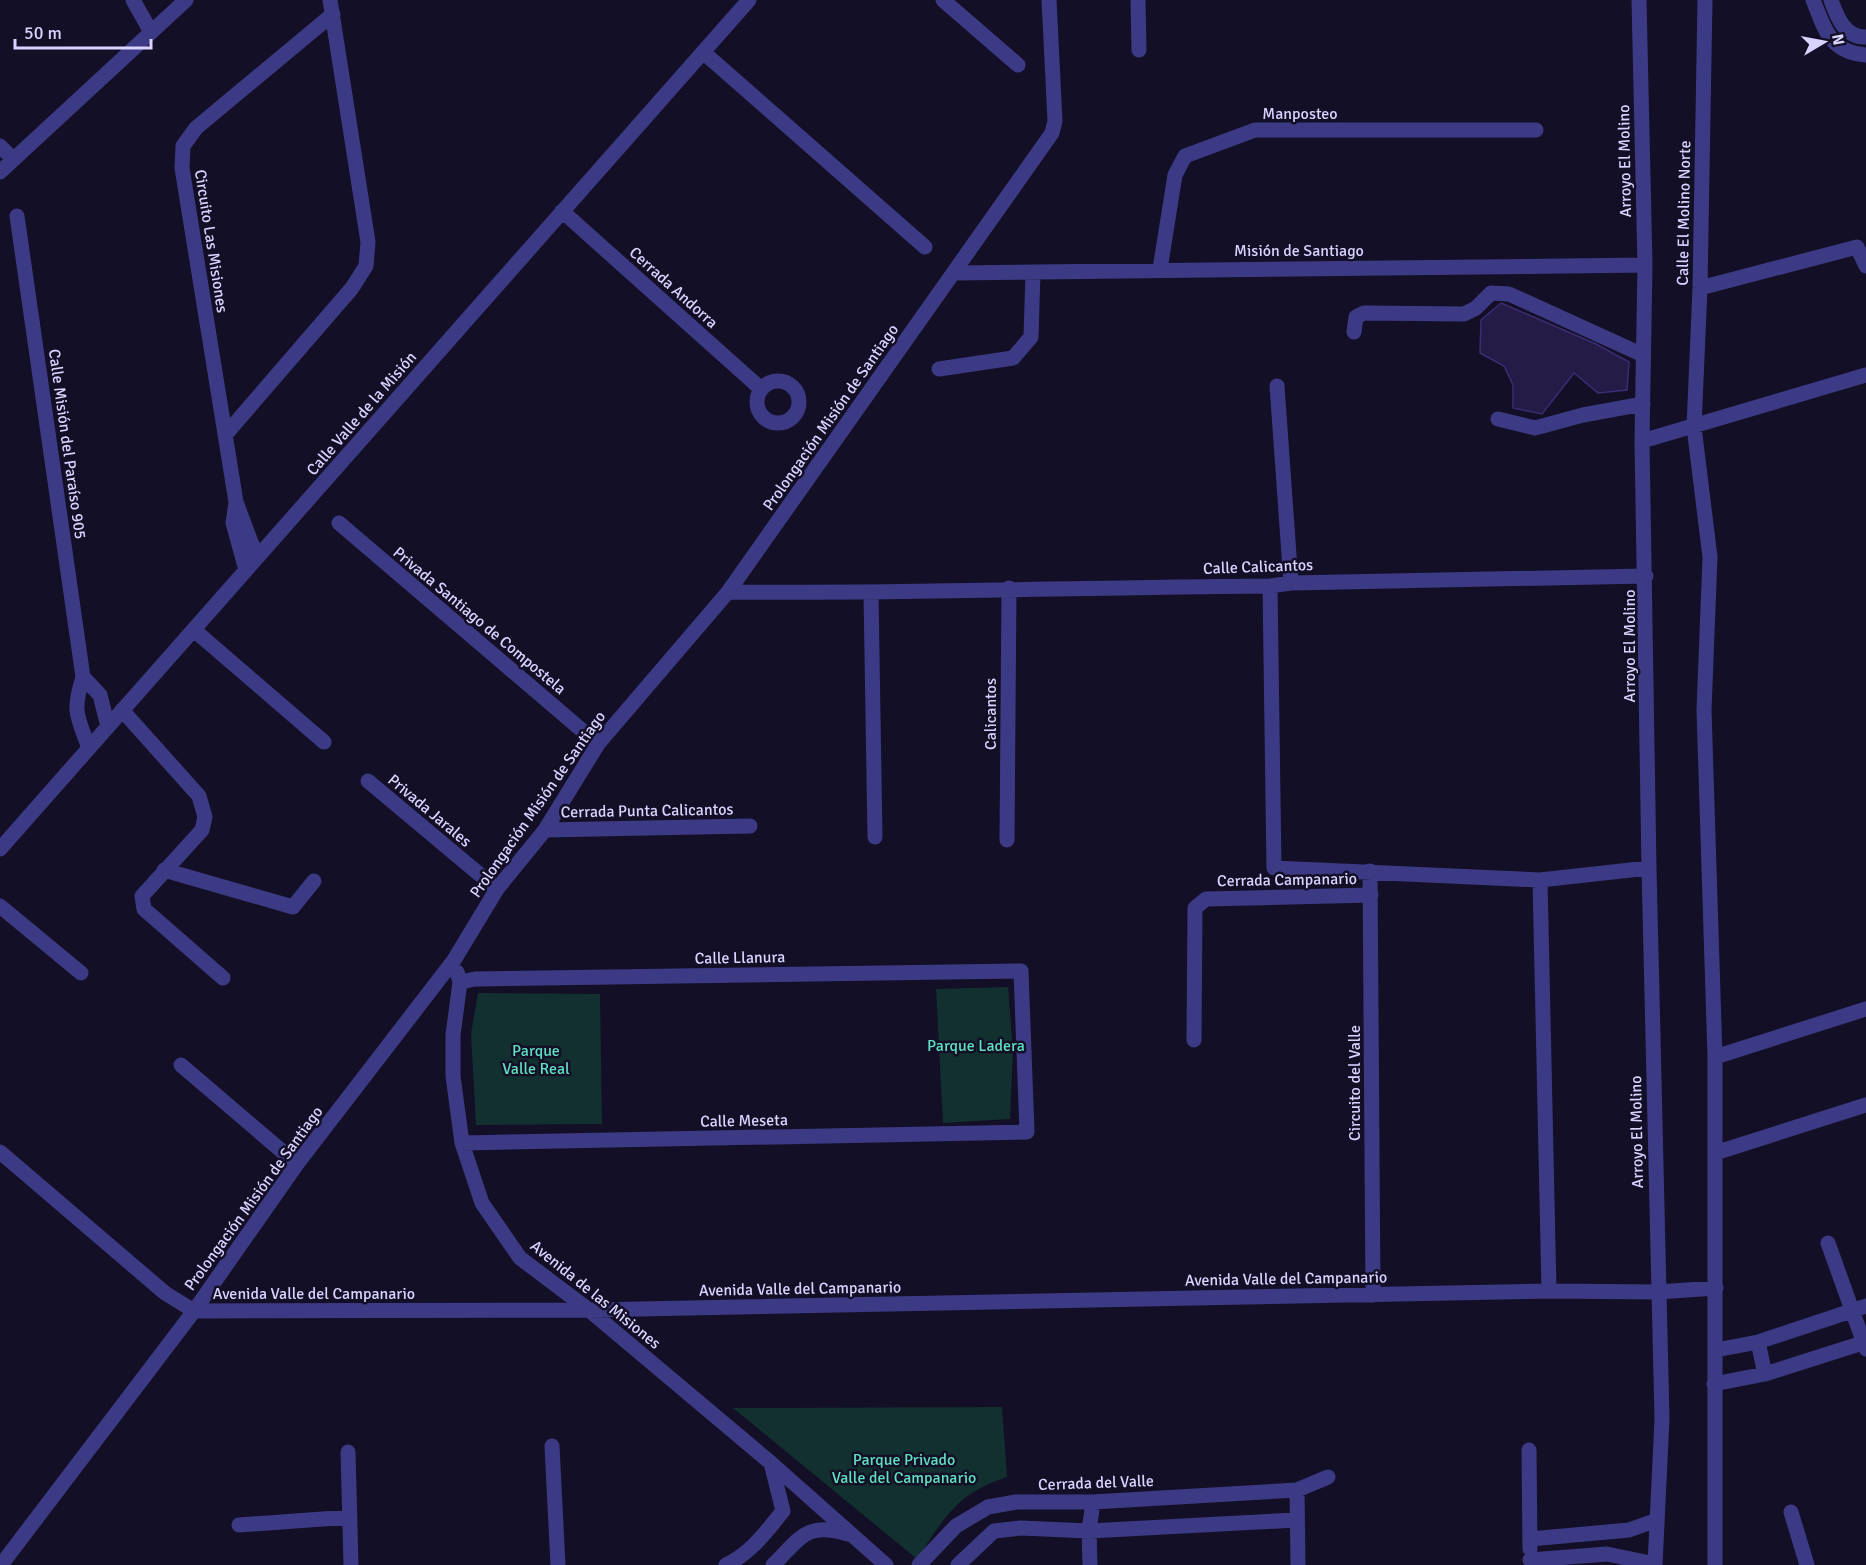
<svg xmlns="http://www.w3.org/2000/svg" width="1866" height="1565" font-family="Signika,sans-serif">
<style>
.green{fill:#12302f}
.building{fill:#241b47;stroke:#3b2d73;stroke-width:1.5}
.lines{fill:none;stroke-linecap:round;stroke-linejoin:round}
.minor{stroke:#3d3a85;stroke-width:15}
.labels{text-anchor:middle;stroke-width:5;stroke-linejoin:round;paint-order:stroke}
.street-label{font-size:16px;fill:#d9d4ff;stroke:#130f26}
.park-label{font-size:16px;fill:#5fe0c0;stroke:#130f26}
</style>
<rect width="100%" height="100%" fill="#130f26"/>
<!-- green -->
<path class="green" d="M1008,987L1013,1051L1010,1119L943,1123L936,989Z
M478,993L600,994L602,1124L476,1125L471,1034Z
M1002,1407L1007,1477C956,1494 945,1517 917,1559L733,1408Z"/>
<!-- building -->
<path class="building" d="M1501,303L1596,344L1629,362L1627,390L1598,393L1574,373L1542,414L1513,408V385L1504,366L1480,353L1481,320Z"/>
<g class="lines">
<!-- minor -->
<path class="minor" d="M133,0L151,32
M943,0L1018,65
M1138,0L1139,50
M1639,0L1645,265L1642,441L1649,868L1662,1419L1655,1565
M1705,0L1700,288L1694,427L1710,557L1704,710L1715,1057V1565
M1813,0C1825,30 1830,52 1866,55
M1831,0C1837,17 1845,38 1866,37
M703,52L925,247
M0,146L13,159
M0,172L186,0
M562,211L761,389
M17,216L83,677C72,711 77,716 89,748
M1160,269L1175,175L1185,156L1255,130H1536
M954,273L1645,265
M1700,288L1857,247L1866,266
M1354,332L1356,317L1364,313L1464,314L1476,308L1491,293L1509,294L1643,355
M939,369L1013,358L1031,337L1033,272
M757 402a21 21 0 1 1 42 0a21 21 0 1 1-42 0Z
M1277,386L1291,583
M1498,419L1535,428L1583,415L1643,404
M226,434L352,288L366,266L368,242L330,0
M1642,441L1866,375
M236,502L233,523L246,570
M339,523L598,744
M257,558L236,502L182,168L183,146L196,128L333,14
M1270,586L1274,868L1540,880L1649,868
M728,592C909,594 1089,587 1270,586L1291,583L1646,576
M871,593L875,837
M194,630L324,742
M83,677L100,695L108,727
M122,710L199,796L205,817L202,830L142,896L144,909L223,978
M368,781L497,889
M545,830L750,826
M1007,840L1009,588
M0,849L749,0
M164,870L293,907L314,881
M1370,871L1373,1295
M1540,880L1549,1291
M0,906L81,973
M457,972L460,982L453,1035V1076L462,1143L482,1203L520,1258L589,1310L771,1463L886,1565
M460,982L475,979L1021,971L1027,1132L462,1143
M1194,1040L1195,908L1206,899L1371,895
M1715,1057L1866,1009
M181,1065L297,1164
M0,1152L165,1293L194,1311L589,1310L1549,1291L1658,1292L1716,1288
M1715,1153L1866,1105
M1828,1243L1866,1349
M1758,1342L1765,1374
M1716,1350L1758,1342L1866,1306
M1714,1384L1765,1374L1866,1342
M552,1446L558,1565
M1529,1450L1530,1549
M348,1452L351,1565
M1297,1490L1298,1565
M1791,1512L1807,1565
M239,1525L350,1517
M1530,1539L1629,1530L1657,1520
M1530,1560L1607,1554L1655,1564
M1,1565L194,1311L297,1164L454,960L497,889L545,830L598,744L728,592L1052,133L1055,121L1049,0
M726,1565C751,1553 766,1532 783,1511L771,1463
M773,1565C801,1538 806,1521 848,1534
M919,1565L956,1526L988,1507L1016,1502H1093L1297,1490L1328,1477
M958,1565L994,1531L1021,1528L1089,1531L1296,1520
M1090,1565L1089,1531L1093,1502"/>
</g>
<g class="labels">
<!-- street labels -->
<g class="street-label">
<text x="1300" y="119">Manposteo</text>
<text transform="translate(1624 161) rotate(-91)" y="6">Arroyo El Molino</text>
<text transform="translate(1683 213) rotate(-89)" y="6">Calle El Molino Norte</text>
<text transform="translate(212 241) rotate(81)" y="6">Circuito Las Misiones</text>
<text x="1299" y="256">Misión de Santiago</text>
<text transform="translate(674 287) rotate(42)" y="6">Cerrada Andorra</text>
<text transform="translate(361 413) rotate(-49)" y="6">Calle Valle de la Misión</text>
<text transform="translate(830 417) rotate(-55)" y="6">Prolongación Misión de Santiago</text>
<text transform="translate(68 444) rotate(82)" y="6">Calle Misión del Paraíso 905</text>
<text transform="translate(1258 566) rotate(-2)" y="6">Calle Calicantos</text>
<text transform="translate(480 620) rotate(40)" y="6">Privada Santiago de Compostela</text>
<text transform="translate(1629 646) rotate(-90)" y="6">Arroyo El Molino</text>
<text transform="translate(990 714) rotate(-90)" y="6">Calicantos</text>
<text transform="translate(537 804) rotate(-55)" y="6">Prolongación Misión de Santiago</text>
<text transform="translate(430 810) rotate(40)" y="6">Privada Jarales</text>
<text transform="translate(647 810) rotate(-1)" y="6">Cerrada Punta Calicantos</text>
<text transform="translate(1287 879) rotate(-1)" y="6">Cerrada Campanario</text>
<text transform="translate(740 957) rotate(-1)" y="6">Calle Llanura</text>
<text transform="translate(1354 1083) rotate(-90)" y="6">Circuito del Valle</text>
<text transform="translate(744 1120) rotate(-1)" y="6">Calle Meseta</text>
<text transform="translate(1636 1132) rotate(-91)" y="6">Arroyo El Molino</text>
<text transform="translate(253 1198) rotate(-54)" y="6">Prolongación Misión de Santiago</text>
<text transform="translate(1286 1278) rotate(-1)" y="6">Avenida Valle del Campanario</text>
<text transform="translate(800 1288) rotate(-1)" y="6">Avenida Valle del Campanario</text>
<text x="314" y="1299">Avenida Valle del Campanario</text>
<text transform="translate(596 1294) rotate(39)" y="6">Avenida de las Misiones</text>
<text transform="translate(1096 1482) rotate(-2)" y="6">Cerrada del Valle</text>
</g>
<!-- park labels -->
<g class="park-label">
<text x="976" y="1051">Parque Ladera</text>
<text x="536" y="1056">Parque<tspan x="536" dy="18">Valle Real</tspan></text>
<text x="904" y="1465">Parque Privado<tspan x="904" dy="18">Valle del Campanario</tspan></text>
</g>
</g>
<!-- north arrow -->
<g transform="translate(1824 42) rotate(80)" stroke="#130f26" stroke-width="4.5" paint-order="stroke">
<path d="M0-4.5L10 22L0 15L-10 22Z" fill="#d9d4ff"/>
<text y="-9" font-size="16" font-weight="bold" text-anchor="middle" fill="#d9d4ff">N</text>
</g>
<!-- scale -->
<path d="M15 39v9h136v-9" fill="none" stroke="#d9d4ff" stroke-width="3"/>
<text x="24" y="39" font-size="18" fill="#d9d4ff" stroke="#130f26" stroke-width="4.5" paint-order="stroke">50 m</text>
</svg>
